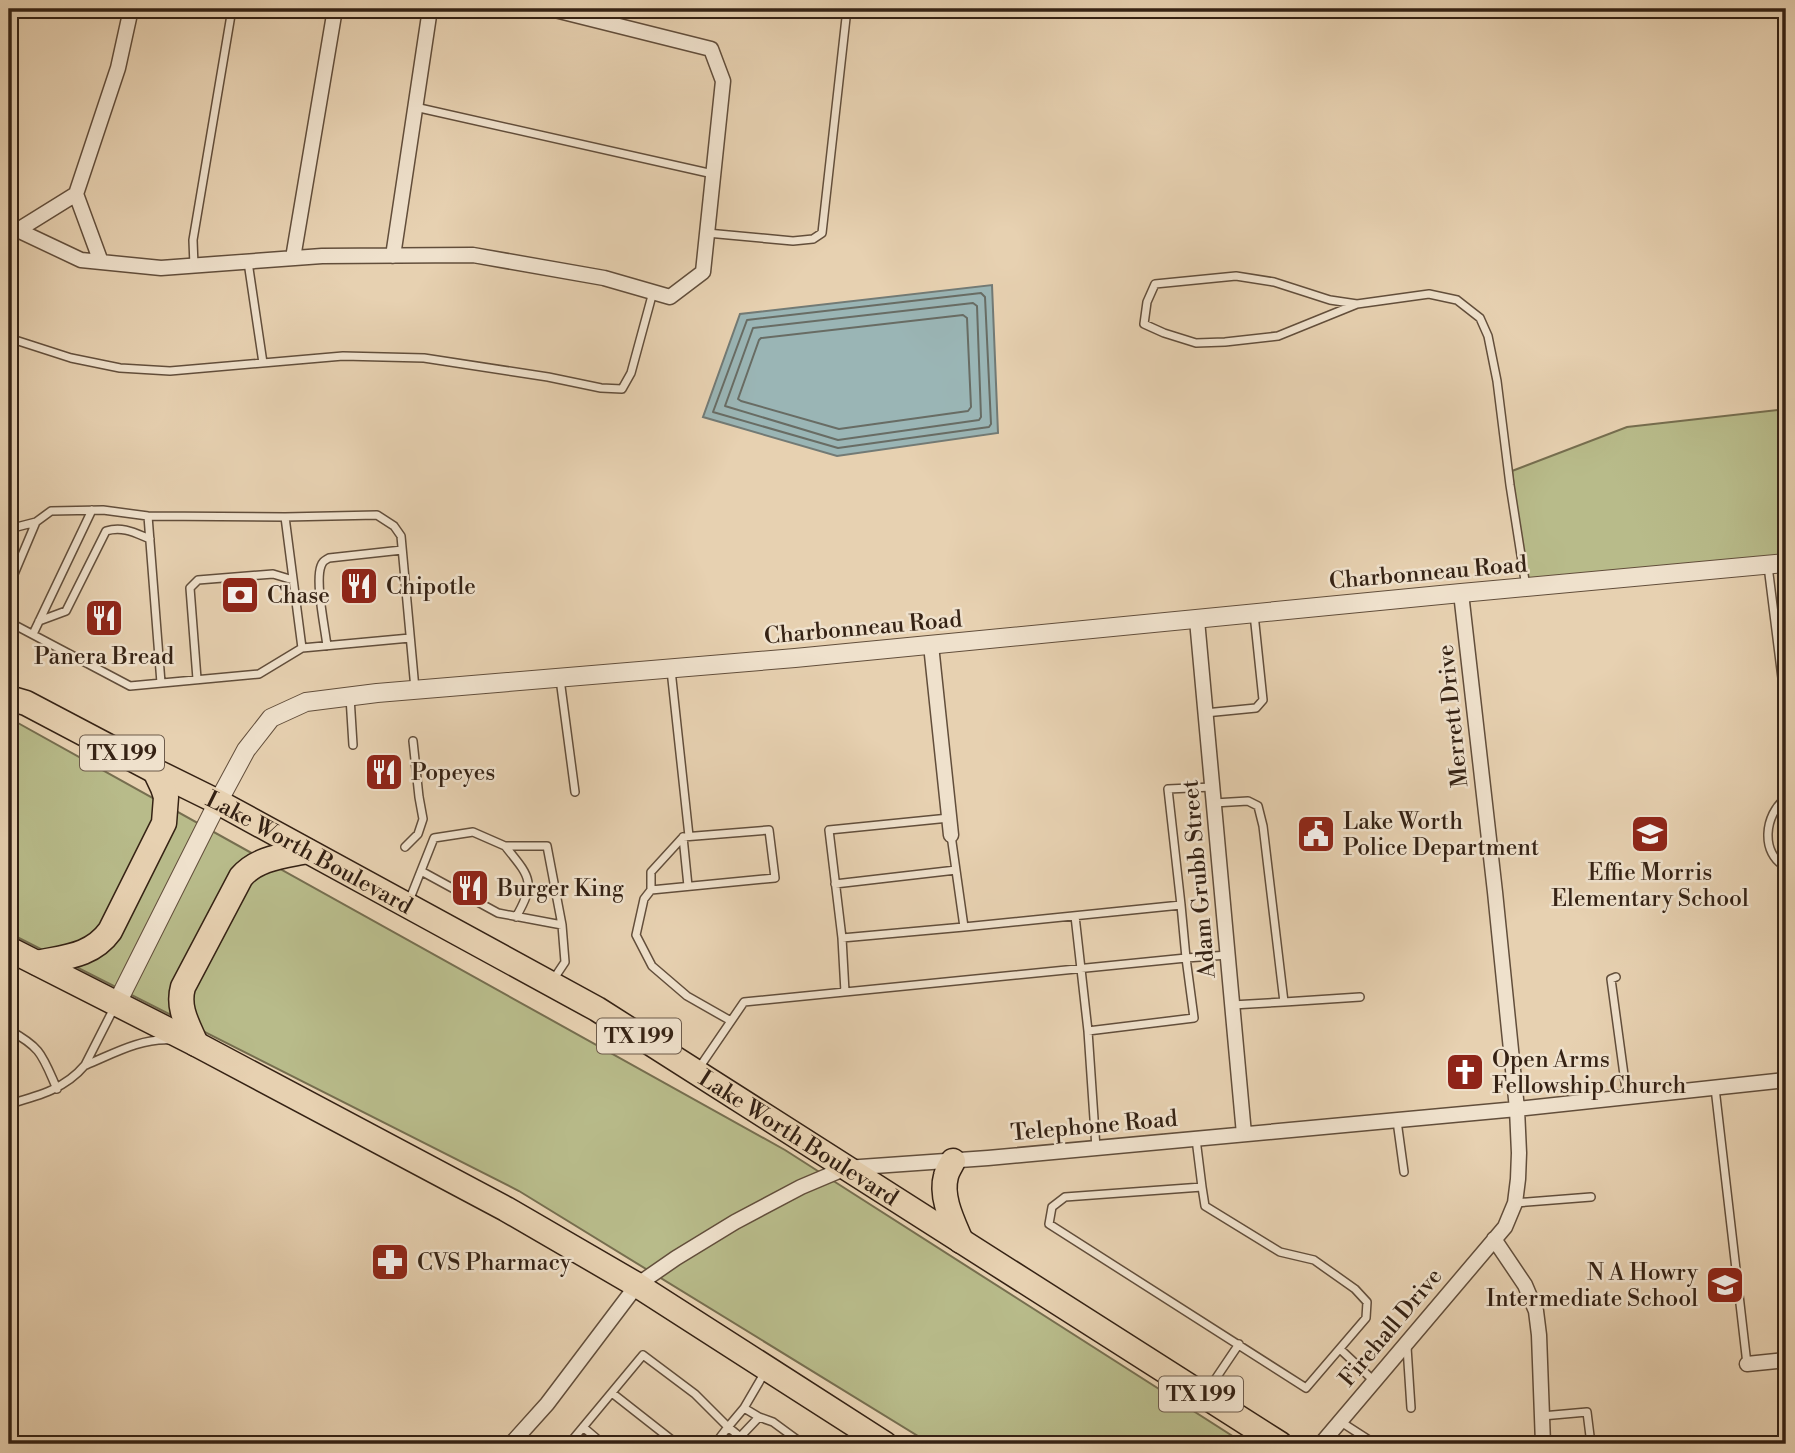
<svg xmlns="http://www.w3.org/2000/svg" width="1795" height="1453" font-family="'Libre Bodoni',serif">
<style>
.green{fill:#b8bb8a;stroke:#766e4f;stroke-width:2}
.water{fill:#9ab5b5;stroke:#727a75;stroke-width:2}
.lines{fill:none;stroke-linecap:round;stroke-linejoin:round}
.shore{stroke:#686c64;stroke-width:2}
.service-casing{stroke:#624e3b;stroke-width:10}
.minor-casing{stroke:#624e3b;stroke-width:17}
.tertiary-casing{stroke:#624e3b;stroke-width:20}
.trunk-casing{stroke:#352214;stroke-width:27}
.service{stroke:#efe1cc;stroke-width:7}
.minor{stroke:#efe1cc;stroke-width:14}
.tertiary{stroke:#efe1cc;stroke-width:18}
.trunk{stroke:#e7d1b1;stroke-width:24}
.labels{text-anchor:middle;stroke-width:5;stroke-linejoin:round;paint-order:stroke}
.shield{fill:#efe1cc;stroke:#6d5b4b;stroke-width:2}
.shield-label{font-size:21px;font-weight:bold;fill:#352214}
.street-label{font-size:23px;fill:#352214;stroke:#efe1cc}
.poi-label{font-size:23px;fill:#352214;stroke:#efe1cc;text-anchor:start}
</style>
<rect width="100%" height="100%" fill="#e7d1b1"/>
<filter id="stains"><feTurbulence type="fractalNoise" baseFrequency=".00286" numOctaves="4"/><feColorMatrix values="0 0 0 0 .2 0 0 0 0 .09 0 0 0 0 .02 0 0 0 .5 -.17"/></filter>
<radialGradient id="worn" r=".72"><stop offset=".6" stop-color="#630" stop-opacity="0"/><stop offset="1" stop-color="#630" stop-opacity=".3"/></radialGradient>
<!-- green -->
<path class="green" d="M1786,409V564L1526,588L1512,471L1627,427Z
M9,718L785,1150L1245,1444H931L519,1191L9,933Z"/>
<!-- water -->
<path class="water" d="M992,285L998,433L837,456L703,417L740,314Z"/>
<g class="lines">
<!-- shore -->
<path class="shore" d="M981,293L985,297L991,424L989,427L838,448L713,412L747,320Z
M973,303L977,306L981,417L979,420L838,440L725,406L753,328Z
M963,315L967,318L971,407L968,411L839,429L741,401L738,399L759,340L761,338Z"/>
<defs>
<path id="service" d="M415,107L713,174
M707,233L793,241L813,239L822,233L847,9
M248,262L263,363
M194,266L193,240L232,9
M1357,304L1278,336L1225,342L1196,343L1164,333L1144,324L1147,302L1155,284L1236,276L1274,282L1330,300L1357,304L1429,294L1457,300L1480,318L1488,336L1497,381L1510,485L1526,587
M9,338L71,358L120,368L170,371L343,356L424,358L548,377L601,388L622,389L631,373L653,292
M148,516L161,683
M285,517L302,648
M9,529L36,522
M1768,566L1783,686L1786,695
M9,586L36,522L51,511L103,510L148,516L285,517L377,515L394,526L401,536L415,689
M39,621L66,611L106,531C123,526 135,533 150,539
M9,622L130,686L259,674L302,648L410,638
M33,634L92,510
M327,646C325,628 315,582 321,566C323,561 324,561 329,558L402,550
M671,670L689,836
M197,679L190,588L198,580L273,574L293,580
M560,679L575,792
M350,697L353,745
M1205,713L1256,708L1263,700L1254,614
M1786,798C1764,814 1760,854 1786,867
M1214,803L1248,801L1258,806L1263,826L1284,1002L1232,1005
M505,846C529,876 537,881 516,917
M405,847L418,834L423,819L419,797L413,741
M835,884L956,870
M688,886L683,837L769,830L775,878L651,890L644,899L636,935L652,966L687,996L731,1021
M651,890V872L683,837
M409,901L434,838L473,832L505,846H547L562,925L498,913L421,871
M1181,905L1168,789L1212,787
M1075,916L1088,1031
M842,938L829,830L949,818
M1616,977L1611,979L1627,1097
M553,980L565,962L562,925
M845,992L842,938L964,927
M1284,1002L1360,997
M9,1030C42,1048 42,1055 57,1089
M86,1065C113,1054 140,1038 171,1040
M699,1068L744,1002L1186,958L1181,905L964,927L951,835
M1715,1088L1747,1364
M9,1104C38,1096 65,1089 85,1065L115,1006
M1397,1121L1404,1172
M1196,1139L1202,1187L1065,1197L1052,1207L1049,1224L1306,1388L1366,1318L1367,1302L1355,1289L1314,1260L1280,1252L1205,1206L1202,1187
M1096,1148L1088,1031L1194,1018L1186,958L1228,955
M1515,1203L1591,1197
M1407,1347L1411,1408
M1340,1349L1374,1381
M612,1393L677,1444
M1206,1393L1239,1344
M744,1408L765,1372
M1542,1416L1587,1412L1591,1444
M1341,1422L1372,1442
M583,1427L603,1444
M740,1437L759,1417L773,1422L803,1444
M569,1444L643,1355L695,1394L728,1427L715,1444
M749,1444L728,1427L744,1408L759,1417"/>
<path id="minor" d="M9,226L81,260L161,268L322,256L473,255L604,278L670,297L703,272L723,81L711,49L551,9
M18,230L76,194
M393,256L430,9
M293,258L335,9
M101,262L76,194L118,68L131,9
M1197,620L1244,1134
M931,645L951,835
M1494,1239L1525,1285L1536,1311L1539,1335L1543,1444
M1747,1364L1786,1360
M511,1444L547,1404L637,1285L676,1258L735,1222L801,1187L846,1168L988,1158L1517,1109L1786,1080
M1321,1444L1505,1227L1515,1203L1518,1179L1519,1153L1517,1109L1495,892L1461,593"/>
<path id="tertiary" d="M117,1003L218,802L246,750L271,718L306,702L377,693L795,658L1461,593L1786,563"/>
<g id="trunk">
<path id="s1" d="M9,698L26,703L155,771L218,802L597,1009L1280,1444"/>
<path d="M9,949L196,1044L506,1209L637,1285L885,1444"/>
<path d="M37,963C65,957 92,956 110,931L164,823L166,797L163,788L155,771"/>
<path d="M196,1044C188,1025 177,1008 183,987L241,877C257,858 283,856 307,851"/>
<path d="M953,1161C951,1165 947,1171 946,1176C940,1197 953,1222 961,1241"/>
</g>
</defs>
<!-- service casing -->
<use href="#service" class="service-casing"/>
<!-- minor casing -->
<use href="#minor" class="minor-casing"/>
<!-- tertiary casing -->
<use href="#tertiary" class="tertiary-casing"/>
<!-- trunk casing -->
<use href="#trunk" class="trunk-casing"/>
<!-- service -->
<use href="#service" class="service"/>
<!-- minor -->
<use href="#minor" class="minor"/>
<!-- tertiary -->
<use href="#tertiary" class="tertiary"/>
<!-- trunk -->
<use href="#trunk" class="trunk"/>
</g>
<!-- icons -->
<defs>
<symbol id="restaurant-square" viewBox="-11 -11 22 22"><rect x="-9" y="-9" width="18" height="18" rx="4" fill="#8f2418" stroke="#efe1cc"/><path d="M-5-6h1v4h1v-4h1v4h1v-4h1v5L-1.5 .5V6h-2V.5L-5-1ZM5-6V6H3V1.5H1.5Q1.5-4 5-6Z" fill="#fff"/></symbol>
<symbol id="bank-square" viewBox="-11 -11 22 22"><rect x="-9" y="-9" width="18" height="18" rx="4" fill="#8f2418" stroke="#efe1cc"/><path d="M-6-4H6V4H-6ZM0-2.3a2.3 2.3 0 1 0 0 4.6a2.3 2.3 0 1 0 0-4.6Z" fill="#fff"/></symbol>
<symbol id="civic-square" viewBox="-11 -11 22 22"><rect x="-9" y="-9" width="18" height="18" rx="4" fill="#8f2418" stroke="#efe1cc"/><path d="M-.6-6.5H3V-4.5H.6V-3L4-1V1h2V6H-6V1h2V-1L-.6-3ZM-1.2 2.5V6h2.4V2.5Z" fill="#fff"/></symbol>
<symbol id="school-square" viewBox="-11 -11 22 22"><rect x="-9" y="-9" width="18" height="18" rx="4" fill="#8f2418" stroke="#efe1cc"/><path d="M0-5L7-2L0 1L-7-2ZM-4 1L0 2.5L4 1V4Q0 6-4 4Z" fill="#fff"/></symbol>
<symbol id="church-square" viewBox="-11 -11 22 22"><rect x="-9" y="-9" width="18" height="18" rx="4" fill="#8f2418" stroke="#efe1cc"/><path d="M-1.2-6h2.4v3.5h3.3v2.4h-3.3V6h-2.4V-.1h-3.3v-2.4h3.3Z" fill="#fff"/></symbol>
<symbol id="pharmacy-square" viewBox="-11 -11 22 22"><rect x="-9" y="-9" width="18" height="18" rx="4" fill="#8f2418" stroke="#efe1cc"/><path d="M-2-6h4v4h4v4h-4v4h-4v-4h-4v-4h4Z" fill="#fff"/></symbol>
</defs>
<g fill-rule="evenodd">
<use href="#restaurant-square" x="337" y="564" width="44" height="44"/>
<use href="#bank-square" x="218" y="573" width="44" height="44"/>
<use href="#restaurant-square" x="82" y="596" width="44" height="44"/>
<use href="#restaurant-square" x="362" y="750" width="44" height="44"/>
<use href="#civic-square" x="1294" y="812" width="44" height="44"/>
<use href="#school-square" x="1628" y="812" width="44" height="44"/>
<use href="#restaurant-square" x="448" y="866" width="44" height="44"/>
<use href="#church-square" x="1443" y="1050" width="44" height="44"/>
<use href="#pharmacy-square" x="368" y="1240" width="44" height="44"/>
<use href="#school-square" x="1703" y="1263" width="44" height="44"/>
</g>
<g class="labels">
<!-- shield labels -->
<g class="shield">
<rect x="80" y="735.5" width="84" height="35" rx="5"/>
<rect x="597" y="1018.5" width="84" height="35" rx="5"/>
<rect x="1159" y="1376.5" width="84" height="35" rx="5"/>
</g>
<g class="shield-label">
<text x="122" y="760">TX 199</text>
<text x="639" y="1043">TX 199</text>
<text x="1201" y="1401">TX 199</text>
</g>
<!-- street labels -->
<g class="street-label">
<text transform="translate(1428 572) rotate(-5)" y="8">Charbonneau Road</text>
<text transform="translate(863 627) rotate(-5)" y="8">Charbonneau Road</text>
<text transform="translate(1452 716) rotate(-96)" y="8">Merrett Drive</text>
<text dy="8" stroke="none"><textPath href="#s1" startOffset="338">Lake Worth Boulevard</textPath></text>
<text transform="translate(1198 879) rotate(-95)" y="8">Adam Grubb Street</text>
<text transform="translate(1094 1125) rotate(-5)" y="8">Telephone Road</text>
<text dy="8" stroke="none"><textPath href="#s1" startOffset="905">Lake Worth Boulevard</textPath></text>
<text transform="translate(1390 1327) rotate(-50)" y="8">Firehall Drive</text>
</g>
<!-- poi labels -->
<g class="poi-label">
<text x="386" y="594">Chipotle</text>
<text x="267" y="603">Chase</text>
<text x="104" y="664" text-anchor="middle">Panera Bread</text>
<text x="411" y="780">Popeyes</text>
<text x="1343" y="829">Lake Worth<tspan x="1343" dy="26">Police Department</tspan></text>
<text x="1650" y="880" text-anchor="middle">Effie Morris<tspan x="1650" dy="26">Elementary School</tspan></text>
<text x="497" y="896">Burger King</text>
<text x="1492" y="1067">Open Arms<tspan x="1492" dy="26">Fellowship Church</tspan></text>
<text x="417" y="1270">CVS Pharmacy</text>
<text x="1698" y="1280" text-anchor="end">N A Howry<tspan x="1698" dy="26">Intermediate School</tspan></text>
</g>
</g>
<!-- margin -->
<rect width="1795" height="1453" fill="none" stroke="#e7d1b1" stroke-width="35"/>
<rect x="10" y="10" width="1774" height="1432" fill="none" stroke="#352214" stroke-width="3.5"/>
<rect x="18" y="18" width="1760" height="1418" fill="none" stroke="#352214" stroke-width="2"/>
<rect width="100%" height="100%" filter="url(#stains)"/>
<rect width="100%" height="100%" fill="url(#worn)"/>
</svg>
